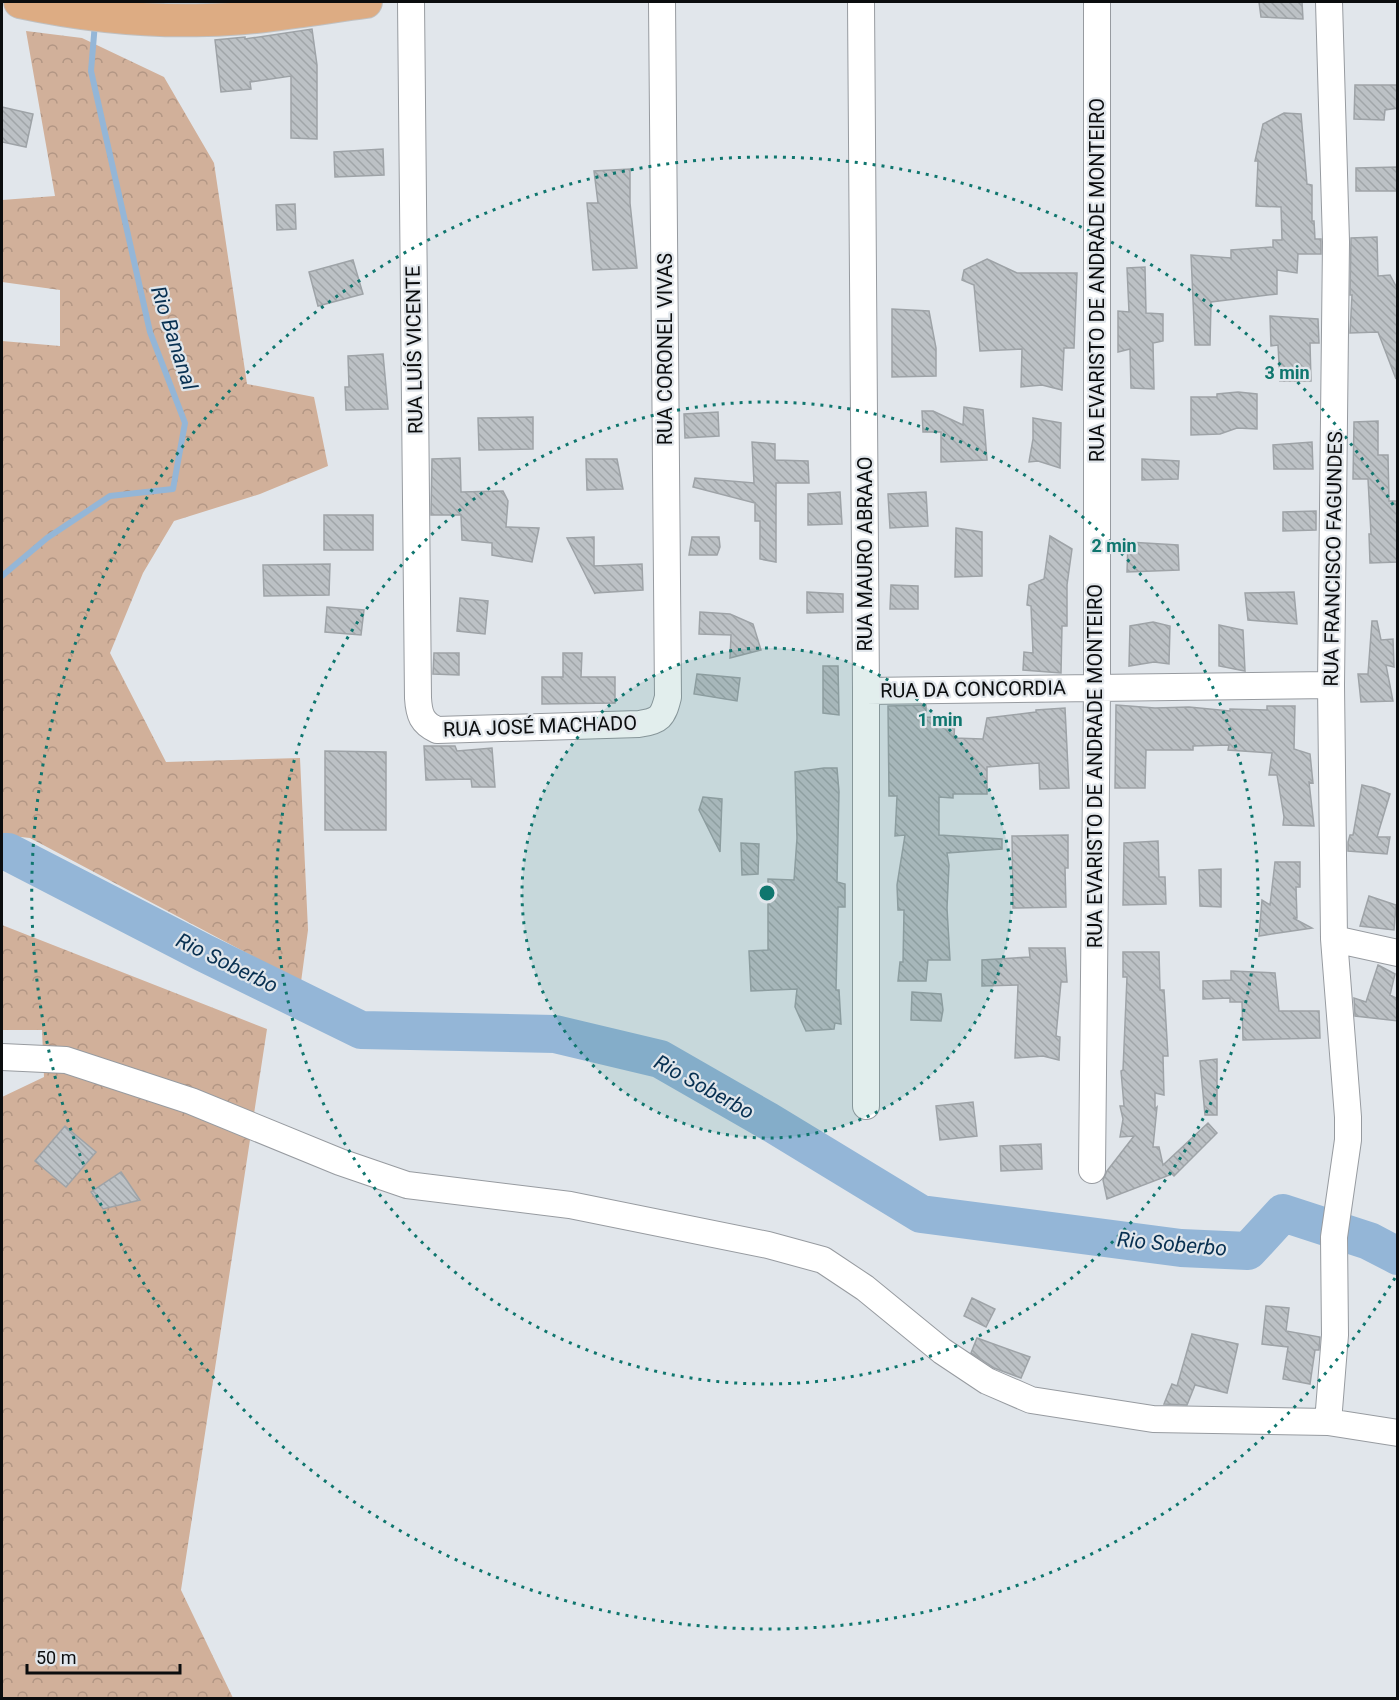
<svg xmlns="http://www.w3.org/2000/svg" width="1399" height="1700" font-family="Roboto,sans-serif">
<style>
.forest{fill:url(#forest-crowns)}
.lines{fill:none;stroke-linecap:round;stroke-linejoin:round}
.stream{stroke:#94b6d7;stroke-width:6}
.river{stroke:#94b6d7;stroke-width:38}
.building{fill:url(#building-back-hatch);stroke:#9ea3a7;stroke-width:1.5}
.minor-casing{stroke:#979ba0;stroke-width:28}
.major-casing{stroke:#c0c0c0;stroke-width:34}
.minor{stroke:#fff;stroke-width:26}
.major{stroke:#ddac83;stroke-width:32}
.ring{fill:none;stroke:#0f766e;stroke-width:3;stroke-dasharray:3 6}
.labels{text-anchor:middle;stroke-width:4.5;stroke-linejoin:round;paint-order:stroke}
.street-label{font-size:20px;fill:#0b0d0e;stroke:#e1e6eb}
.water-label{font-size:21px;font-style:italic;fill:#083051;stroke:#e1e6eb}
.centre{fill:#0f766e;stroke:#e1e6eb;stroke-width:3}
.ring-label{font-size:18px;text-anchor:middle;font-weight:bold;fill:#0f766e;stroke:#e1e6eb;stroke-width:4.5;stroke-linejoin:round;paint-order:stroke}
</style>
<defs>
<pattern id="forest-crowns" width="20" height="18" patternUnits="userSpaceOnUse" patternTransform="scale(1.5)"><rect width="20" height="18" fill="#d1b09a"/><path d="M2 6a3 3 0 1 1 6 0M12 15a3 3 0 1 1 6 0" fill="none" stroke="#b29684"/></pattern>
<pattern id="building-back-hatch" width="6" height="6" patternUnits="userSpaceOnUse" patternTransform="scale(1.5)"><rect width="6" height="6" fill="#bcc1c5"/><path d="M-1 5l2 2M0 0l6 6M5-1l2 2" fill="none" stroke="#a0a5a8"/></pattern>
</defs>
<rect width="100%" height="100%" fill="#e1e6eb"/>
<!-- forest -->
<path class="forest" d="M26,31L82,38L164,77L214,163L247,384L314,397L328,466L260,494L174,521L143,573L110,653L166,762L300,758L308,930L301,982L30,838L2,835V341L60,346V290L2,282V200L55,196Z
M2,925L267,1029L181,1590L233,1698H2V1097L44,1077L42,1030H2Z"/>
<g class="lines">
<!-- stream -->
<path class="stream" d="M2,576L47,538L110,496L173,489L185,423L150,332L91,71L95,23"/>
<!-- river -->
<path class="river" d="M2,852H8L204,953L361,1030L555,1034L660,1059L768,1121L921,1214L1181,1248L1248,1251L1283,1213L1369,1241L1398,1256"/>
</g>
<!-- building -->
<path class="building" d="M1259,2H1302L1303,19L1261,17Z
M312,29L317,65V139L291,138V76L250,82L251,89L221,92L215,40L245,37V39Z
M1355,85H1398V108L1385,110L1384,120L1354,119Z
M2,107L33,114L26,147L2,142Z
M1284,113L1301,114L1307,184L1312,185V221H1314L1315,239H1321V254H1298L1297,273L1277,270V294L1211,302L1210,345H1195L1191,255L1231,258V250L1273,247V240H1282L1281,207L1256,206L1258,161H1255L1263,124Z
M383,149L384,175L335,177L334,152Z
M1397,167L1398,191H1356V168Z
M630,169V203L637,268L593,270L587,203H598L594,171Z
M295,204L296,229L277,230L276,205Z
M1377,237L1378,276L1390,275L1398,290L1396,379L1378,332L1350,333L1352,295H1350L1351,238Z
M987,259L1017,273H1077L1074,348H1064L1062,390L1042,385L1021,387L1022,349L980,351L974,285L962,280L964,270Z
M353,260L363,294L318,306L309,272Z
M1145,267L1146,313L1163,314V341L1153,343L1154,389L1131,388L1130,349L1118,352V311L1129,312L1127,268Z
M892,309L929,311L936,348V376L892,377Z
M1270,316L1318,319L1319,343H1310L1311,381H1280L1278,345L1271,346Z
M383,354L388,409L346,410L345,387H349L348,356Z
M1238,392L1257,394V429L1237,428L1220,434L1191,435V397H1217V394Z
M964,407L983,410L987,460L941,462V432H923L922,411H933L963,425Z
M718,412L719,436L685,438L684,414Z
M533,417V449L479,450L478,418Z
M1033,418L1061,423L1060,468L1038,461L1029,462L1033,439Z
M1378,421V455H1388L1389,501H1398V562L1370,563L1369,534H1371L1368,479H1353L1354,422Z
M752,442L775,444V460L808,461L809,483H776V562L760,559V521H755V503L693,487L695,478L754,483Z
M1312,442L1313,469H1274L1273,445Z
M460,458L461,492L503,491L508,501L506,527L539,528L532,562L492,555V543L462,540L461,515H431L432,459Z
M586,459H617L623,489L587,490Z
M1142,459L1179,461L1178,479L1142,480Z
M840,492L842,524L808,525V494Z
M926,492L928,526L890,528L888,494Z
M1316,511V530L1283,531V512Z
M324,515H373V550H324Z
M956,528L982,532V576L955,577Z
M1050,536L1072,549L1067,585V626H1062L1061,673L1023,670L1024,652L1033,653L1031,606L1027,605L1029,585L1044,579Z
M594,537V566L642,564L643,590L595,593V594L567,538Z
M692,537H719L720,547L717,555H689Z
M1128,542L1178,545L1179,570L1127,572Z
M330,564L329,595L264,596L263,565Z
M891,585L918,586V609H890Z
M807,592L843,594V612L807,613Z
M1294,592L1297,624L1248,620L1245,593Z
M460,598L488,601L485,634L457,631Z
M327,607L364,610L361,635L325,632Z
M700,612L730,614L753,624L761,650L730,658L731,635L699,634Z
M1372,621H1377L1381,640L1393,639L1394,667L1386,665L1393,701L1361,702L1358,674H1368Z
M1153,622L1170,626L1169,664L1154,662L1129,666L1130,626Z
M1219,625L1243,630L1245,671L1219,666Z
M434,653H459V675L433,674Z
M563,653H582L581,677H615V703L542,704V677H563Z
M823,666H838L839,715L823,713Z
M697,674L740,678L737,701L694,694Z
M926,705V717L955,718L954,738L983,739L987,718L1036,712V710L1065,708L1069,788L1040,789L1039,763L987,767V794H953V798L939,797V835L1002,839V849L947,853L949,865L947,908L950,960H928L926,981H898L900,962H903L904,910H898L897,885L905,835L895,836L897,796H889L888,706Z
M1116,705L1155,708L1189,707L1230,711V709L1267,710V706H1295L1294,749L1310,754L1313,783L1309,782L1314,826L1283,825L1284,817L1277,775H1269L1272,753L1228,750L1229,745L1193,746V750H1146L1145,788H1115Z
M424,746H455L457,751L492,748L495,787H472L471,779L426,780Z
M325,751L386,752V830H325Z
M824,768H837L839,792L837,882L845,884V907H838L836,990H839L841,1024L835,1023L834,1029L806,1031L795,1007L797,989L751,991L749,951L768,950V879L794,880L797,838L795,772Z
M1362,785L1375,788L1390,794L1377,837H1390L1387,854L1348,851V842L1350,835H1353Z
M703,797L722,799L720,852L699,810Z
M1068,835V868H1065L1066,907L1013,908L1012,836Z
M1158,841L1159,877H1165L1166,904L1123,905L1124,843Z
M741,843L759,844L758,874L742,875Z
M1275,862H1300V887H1296L1297,918H1293L1312,928L1259,936L1262,900L1270,905Z
M1221,869V907L1200,906L1199,870Z
M1369,896L1396,905L1394,930L1360,926Z
M1029,948H1065L1067,982H1061L1056,1036L1060,1037L1059,1060L1043,1056L1015,1058L1018,985L982,986V960L1030,957Z
M1123,952H1159L1160,990H1164L1168,1056H1163L1164,1095L1155,1093V1109L1157,1107L1153,1147H1159L1163,1165L1208,1123L1217,1133L1174,1176L1172,1174L1107,1199L1103,1180L1107,1171L1134,1136L1120,1137L1123,1119L1120,1106H1124L1121,1071L1123,1070L1127,977H1123Z
M1378,965L1395,974L1390,995L1398,999V1021L1355,1016L1354,998L1366,1002Z
M1231,971L1275,973L1279,1011H1319L1320,1038L1243,1040L1242,1002H1230V998L1203,999V981L1231,980Z
M912,992L941,994L943,1010L941,1021L911,1020Z
M1217,1059V1115H1205L1200,1061Z
M973,1102L977,1136L940,1140L936,1106Z
M65,1126L96,1152L66,1187L35,1161Z
M1041,1144L1042,1169L1001,1171L1000,1146Z
M121,1172L140,1200L103,1209L91,1192Z
M972,1298L995,1309L986,1327L964,1316Z
M1266,1306L1289,1308L1286,1331L1320,1337L1319,1350H1315L1310,1384L1283,1379L1288,1347L1262,1344Z
M1192,1334L1238,1344L1227,1393L1195,1385L1187,1405L1164,1404L1172,1384L1177,1386Z
M977,1338L1030,1357L1021,1378L994,1368L971,1353Z"/>
<g class="lines">
<defs>
<path id="minor" d="M411,2L418,698C419,715 422,723 437,730L639,724C660,721 663,717 668,697L662,2
M861,2L866,691V1106
M866,691L1331,685
M1334,939L1398,953
M2,1057L66,1060L191,1101L340,1162L407,1185L570,1205L768,1245L823,1260L865,1288L942,1351L987,1381L1031,1400L1153,1419L1328,1422L1335,1335L1334,1237L1348,1140V1117L1334,939L1331,685L1336,242L1329,2
M1092,1170L1097,687V2
M1328,1422L1398,1433"/>
<path id="major" d="M20,2C81,15 145,22 207,20C260,19 314,9 366,2"/>
</defs>
<!-- minor casing -->
<use href="#minor" class="minor-casing"/>
<!-- major casing -->
<use href="#major" class="major-casing"/>
<!-- minor -->
<use href="#minor" class="minor"/>
<!-- major -->
<use href="#major" class="major"/>
</g>
<!-- distance rings -->
<circle cx="767" cy="893" r="245" fill="#0f766e" fill-opacity=".12"/>
<g class="ring">
<circle cx="767" cy="893" r="245"/>
<circle cx="767" cy="893" r="491"/>
<path d="M1395 1278A736 736 0 1 1 1395 508"/>
</g>
<g class="labels">
<!-- street labels -->
<g class="street-label">
<text transform="translate(1097 280) rotate(-90)" y="7">RUA EVARISTO DE ANDRADE MONTEIRO</text>
<text transform="translate(665 349) rotate(-90)" y="7">RUA CORONEL VIVAS</text>
<text transform="translate(414 350) rotate(-91)" y="7">RUA LUÍS VICENTE</text>
<text transform="translate(865 554) rotate(-90)" y="7">RUA MAURO ABRAAO</text>
<text transform="translate(1333 559) rotate(-89)" y="7">RUA FRANCISCO FAGUNDES</text>
<text transform="translate(973 689) rotate(-1)" y="7">RUA DA CONCORDIA</text>
<text transform="translate(540 726) rotate(-2)" y="7">RUA JOSÉ MACHADO</text>
<text transform="translate(1095 766) rotate(-90)" y="7">RUA EVARISTO DE ANDRADE MONTEIRO</text>
</g>
<!-- water labels -->
<g class="water-label">
<text transform="translate(174 338) rotate(72)" y="7">Rio Bananal</text>
<text transform="translate(227 963) rotate(26)" y="7">Rio Soberbo</text>
<text transform="translate(704 1087) rotate(29)" y="7">Rio Soberbo</text>
<text transform="translate(1172 1244) rotate(5)" y="7">Rio Soberbo</text>
</g>
</g>
<circle cx="767" cy="893" r="9" class="centre"/>
<g class="ring-label">
<text x="1287" y="379">3 min</text>
<text x="1114" y="552">2 min</text>
<text x="940" y="726">1 min</text>
</g>
<!-- border -->
<rect width="1399" height="1700" fill="none" stroke="#0b0d0e" stroke-width="6"/>
<!-- scale -->
<path d="M27 1664v9h153v-9" fill="none" stroke="#0b0d0e" stroke-width="3"/>
<text x="36" y="1664" font-size="18" fill="#0b0d0e" stroke="#e1e6eb" stroke-width="4.5" paint-order="stroke">50 m</text>
</svg>
